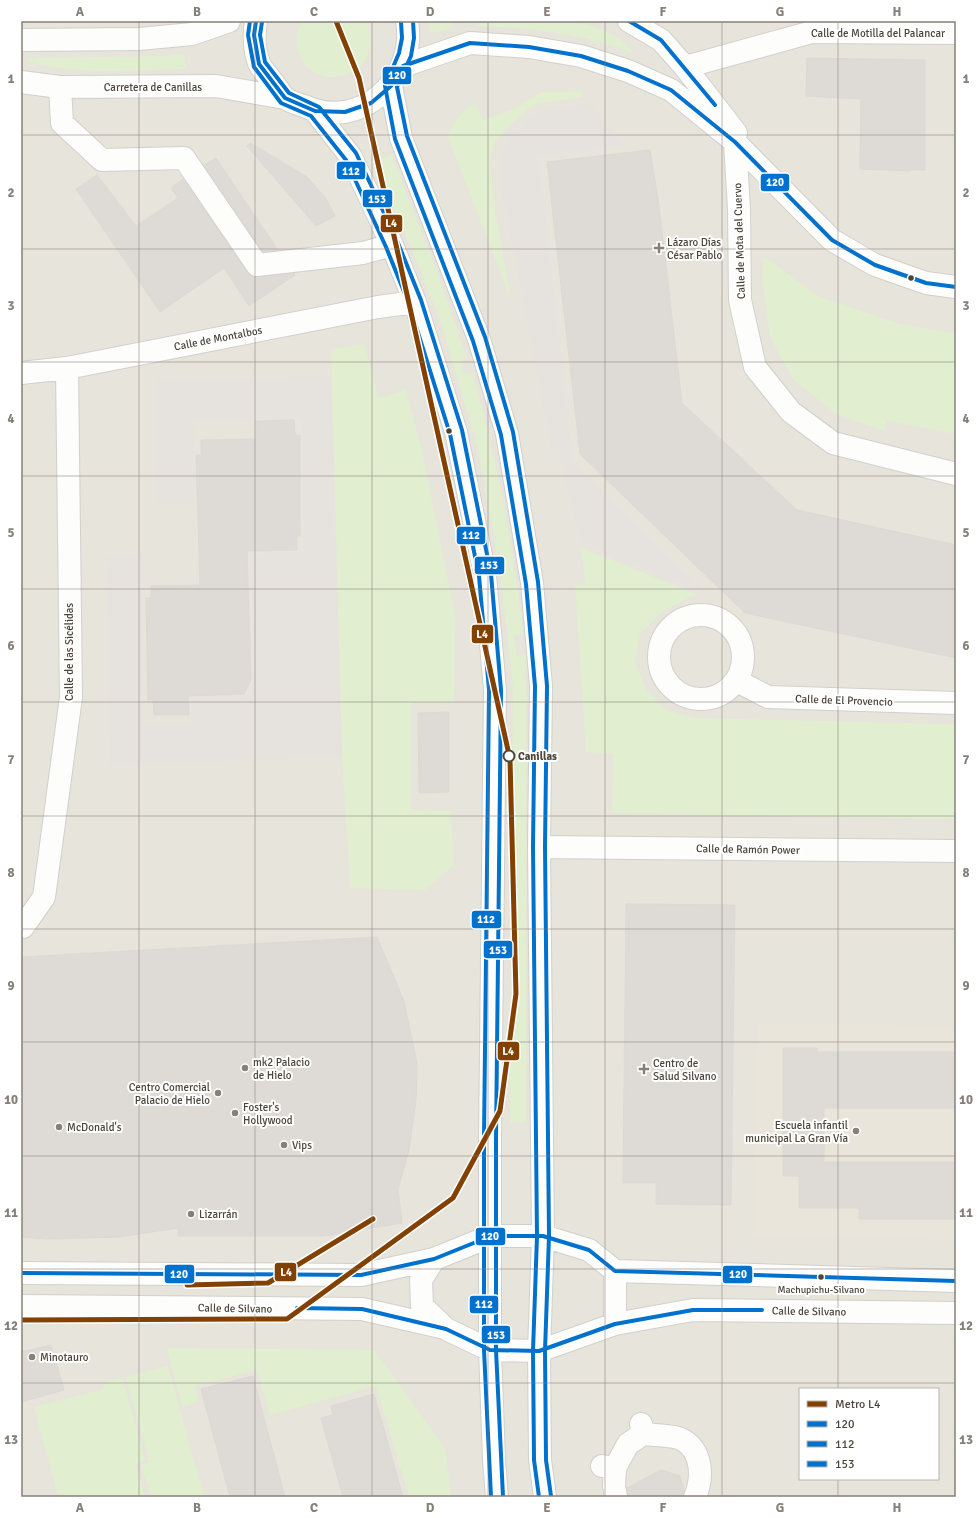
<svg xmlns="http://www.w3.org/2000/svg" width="977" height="1518" font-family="Signika,sans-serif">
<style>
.residential{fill:#e7e4dc;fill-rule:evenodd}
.education{fill:#eae5da}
.green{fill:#e1eecf}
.parking{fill:#e6e3df}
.building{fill:#dedbd6;stroke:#dcd9d4}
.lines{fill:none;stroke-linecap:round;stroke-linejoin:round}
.minor-casing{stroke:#d2d0cb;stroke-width:24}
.minor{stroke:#fdfdfc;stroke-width:22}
.bus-1-casing{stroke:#fff;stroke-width:7}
.bus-2-casing{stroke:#fff;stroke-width:7}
.bus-3-casing{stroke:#fff;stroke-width:7}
.bus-1{stroke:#0072ce;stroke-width:4}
.bus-2{stroke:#0072ce;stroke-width:4}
.bus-3{stroke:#0072ce;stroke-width:4}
.metro-1-casing{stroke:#fff;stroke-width:8}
.metro-1{stroke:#824100;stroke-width:5}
.grid{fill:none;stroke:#868178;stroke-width:1;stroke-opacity:0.55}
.poi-dot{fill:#868178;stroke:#fff;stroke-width:1.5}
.bus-dot{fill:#4b4439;stroke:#fff;stroke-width:1.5}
.stop-dot{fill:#fff;stroke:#4b4439;stroke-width:2}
.labels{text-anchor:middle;stroke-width:4;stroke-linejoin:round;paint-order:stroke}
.bus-label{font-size:10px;fill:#4b4439;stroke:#fff}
.street-label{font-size:11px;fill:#4b4439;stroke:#fff}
.poi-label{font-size:11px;fill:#4b4439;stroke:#fff;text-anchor:start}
.stop-label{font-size:11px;font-weight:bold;fill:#4b4439;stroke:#fff;text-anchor:start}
.line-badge{stroke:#fff;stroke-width:1.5}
.badge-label{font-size:11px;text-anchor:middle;font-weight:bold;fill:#fff}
.neatline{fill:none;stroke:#868178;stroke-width:1.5}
.grid-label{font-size:13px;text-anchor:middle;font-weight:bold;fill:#868178}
</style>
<rect width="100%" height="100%" fill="#f4f2ee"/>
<!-- residential -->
<path class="residential" d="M21,21H956V1497H21ZM800,1389H938V1479H800Z"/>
<!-- education -->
<path class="education" d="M758,1024L956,1026V1239L753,1236Z"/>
<!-- green -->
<path class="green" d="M302,21H366C390,79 311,97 298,51C296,41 296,30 302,21Z
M429,21H451L453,28L434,33L429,32Z
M477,21H576L604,30L620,39L635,54C584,34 532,28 478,26Z
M184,54L187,69C135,70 80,76 29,62L28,58L159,56Z
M580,91L582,97L536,104L522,114L495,141L490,163L495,210L511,300L448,137C454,121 460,111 476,103L483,120L515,108L542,92Z
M391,154L435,266L467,358L461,360L464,374L473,373C497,460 513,544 523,634L514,636L517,656L526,654V1122L510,1123L513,688L500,570L478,449L440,320L399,218L371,163Z
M763,256L818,296L897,323L956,334V434L887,421L884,431L836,414L793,379L770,337L762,278Z
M364,344L379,398L406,390L422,451L455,616L454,702H411V810L451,811L454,865L425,890L350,888L342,757L331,349Z
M580,547L696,594L662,612L640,634L635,661L646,689L665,709L694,718L956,724V819L612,813L613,754L586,752L575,584L586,583Z
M167,1348L374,1350L445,1448L451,1496L409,1497L376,1386L270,1415L257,1370L195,1386L198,1402L182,1407Z
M168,1366L204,1497H151L141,1465L153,1461L149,1462L126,1377Z
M122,1377L145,1460L136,1464L145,1497H58L34,1407L101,1390L108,1381Z"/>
<!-- parking -->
<path class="parking" d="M589,103L625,146L539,157L573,463L712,597L580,543L558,447L551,449L499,179L500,155L509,134L527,119L543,110Z
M331,376L342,757L110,765L105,556L141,555L144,726L191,724V698L254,696L250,554L304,552L302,419L193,420L195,503H156V381Z"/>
<!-- building -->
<path class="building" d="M807,58L925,60V170H910V171L860,169L861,99L806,96Z
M250,143L306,176L325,197L335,216L316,226L247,146Z
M650,150L659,205L682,403L797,510L956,545V658L745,613L580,454L547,162Z
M216,158L240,194L278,250L263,252L204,165Z
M97,175L136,226L178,198L171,188L183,179L247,272L251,276L258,277L294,273L295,275L249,306L224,268L160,312L76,189Z
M294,420L295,435H300V536H297V550L247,551L251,680L244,694L188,696L189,715H154L153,699L148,700L146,598H151V586L200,585L196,455H201V440L256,439V421Z
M449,712V792L419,793L418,713Z
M626,904L735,905L731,1205L656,1204V1183H623Z
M377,937L404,1001L417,1063L416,1101L409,1150L398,1189L402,1223L323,1236H178V1228L119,1237L49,1239L21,1237V957Z
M783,1048H817V1052H956V1108H824V1162H956V1219H859V1208H799V1176H783Z
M51,1345L64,1390L21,1402V1352Z
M253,1376L285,1497H230L201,1389Z
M374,1394L403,1497H343L321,1418L333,1415L331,1406Z
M661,1470L680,1476L684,1490L683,1497H628L627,1488Z"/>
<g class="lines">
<defs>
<path id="minor" d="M256,21C254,34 254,50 259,63C261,69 268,75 271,80C276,86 280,93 284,97C289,102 298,104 304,106C360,132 417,79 407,21
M629,21L661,40L685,67L736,133
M21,40L139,39L192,34L229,21
M403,66L470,43L529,47L581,56L628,71L671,90L735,142L832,240L875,265L926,283L956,287
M685,67L812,32L956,33
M21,82L60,87L216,86L285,98
M391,86L401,138L479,339L507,434L532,583L541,686L539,847L543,1236L539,1351L540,1460L545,1497
M60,87L62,123L102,160L184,158L257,265L363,253L392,245
M315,111L351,157L392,245L415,302L456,432L485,575L495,690L490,1139V1350L494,1460L497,1497
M735,142L739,209L740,300L755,367L791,412L833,443L956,474
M21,373L67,368L378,307L415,302
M659 657a42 42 0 1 1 84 0a42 42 0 1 1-84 0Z
M737,681L768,697L956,703
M539,847L956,851
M21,927H23L44,897L71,697L67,368
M434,1259L421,1280L422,1306L446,1329L490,1350L539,1351L615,1324L693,1310L956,1313
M615,1271L956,1281
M21,1273L361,1275L434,1259L491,1236H543L589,1250L615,1271
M21,1306L362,1309L445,1328
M615,1324V1271
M641,1424L643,1434C653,1435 673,1435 681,1439C703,1450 703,1478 695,1497
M602,1466L615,1468L614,1486L616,1497
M615,1468L628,1444L643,1434"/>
</defs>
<!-- minor casing -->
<use href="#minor" class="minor-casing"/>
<!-- minor -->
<use href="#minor" class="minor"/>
<defs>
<path id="bus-1" d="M256,21L254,35L259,64L285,98L315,111L345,112L371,103L391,86L403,66L470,43L529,47L581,56L628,71L671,90L735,142L832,240L875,265L926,283L956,287
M629,21L661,40L715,105
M21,1273L361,1275L434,1259L491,1236H543L589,1250L615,1271L956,1281
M297,1308L362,1309L446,1329L490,1350L539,1351L615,1324L693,1310H762"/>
<path id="bus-2" d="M250,21L248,35L254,67L281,103L311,116L346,160L386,247L409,304L450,434L479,576L489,690L484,1139V1350L491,1497
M401,22L402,38L399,53L385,86L395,139L473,341L501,435L526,584L535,686L533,847L537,1236L533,1351L534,1460L539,1497"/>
<path id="bus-3" d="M413,21L414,38L411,56L397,87L407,136L485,337L513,432L538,582L547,686L545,847L549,1236L545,1351L546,1460L551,1496
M262,22L260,35L265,62L289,93L319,107L356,153L398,243L421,300L462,430L491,574L501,690L496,1139V1350L503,1497"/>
</defs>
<!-- bus-1 casing -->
<use href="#bus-1" class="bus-1-casing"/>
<!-- bus-2 casing -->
<use href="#bus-2" class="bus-2-casing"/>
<!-- bus-3 casing -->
<use href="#bus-3" class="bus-3-casing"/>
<!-- bus-1 -->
<use href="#bus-1" class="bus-1"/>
<!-- bus-2 -->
<use href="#bus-2" class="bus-2"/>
<!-- bus-3 -->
<use href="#bus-3" class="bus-3"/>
<defs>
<path id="metro-1" d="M187,1285L268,1283L373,1219
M21,1320L287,1319L453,1198L500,1111L516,994L510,759L359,78L336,21"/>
</defs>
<!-- metro-1 casing -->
<use href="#metro-1" class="metro-1-casing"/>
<!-- metro-1 -->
<use href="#metro-1" class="metro-1"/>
</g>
<!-- grid -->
<path class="grid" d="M139,21V1497M255,21V1497M372,21V1497M488,21V1497M605,21V1497M722,21V1497M838,21V1389M21,135H956M21,249H956M21,362H956M21,476H956M21,589H956M21,702H956M21,816H956M21,929H956M21,1042H956M21,1156H956M21,1269H956M21,1383H956M838,1479V1497"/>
<!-- markers -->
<g class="poi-dot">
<path d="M657 242h4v4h4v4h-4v4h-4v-4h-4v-4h4z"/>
<circle cx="245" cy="1068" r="4"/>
<path d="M642 1063h4v4h4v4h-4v4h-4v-4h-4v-4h4z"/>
<circle cx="218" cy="1093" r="4"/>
<circle cx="235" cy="1113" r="4"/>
<circle cx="59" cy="1127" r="4"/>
<circle cx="856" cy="1131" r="4"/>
<circle cx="284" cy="1145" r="4"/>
<circle cx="191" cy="1214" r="4"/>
<circle cx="32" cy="1357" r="4"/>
</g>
<g class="bus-dot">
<circle cx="911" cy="278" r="3.5"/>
<circle cx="449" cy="431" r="3.5"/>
<circle cx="821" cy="1277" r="3.5"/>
</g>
<circle class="stop-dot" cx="509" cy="756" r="5.5"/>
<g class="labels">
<!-- bus labels -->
<g class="bus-label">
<text x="821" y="1293">Machupichu-Silvano</text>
</g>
<!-- street labels -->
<g class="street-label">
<text x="878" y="37">Calle de Motilla del Palancar</text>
<text x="153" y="91">Carretera de Canillas</text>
<text transform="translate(739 241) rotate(-92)" y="4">Calle de Mota del Cuervo</text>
<text transform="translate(218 338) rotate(-11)" y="4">Calle de Montalbos</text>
<text transform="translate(69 652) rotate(-90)" y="4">Calle de las Sicélidas</text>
<text transform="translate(844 700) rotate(2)" y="4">Calle de El Provencio</text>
<text transform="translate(748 849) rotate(1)" y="4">Calle de Ramón Power</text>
<text transform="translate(235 1308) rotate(1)" y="4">Calle de Silvano</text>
<text transform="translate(809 1311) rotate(1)" y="4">Calle de Silvano</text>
</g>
<!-- poi labels -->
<g class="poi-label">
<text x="667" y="246">Lázaro Días<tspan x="667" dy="13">César Pablo</tspan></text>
<text x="253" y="1066">mk2 Palacio<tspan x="253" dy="13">de Hielo</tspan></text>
<text x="653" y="1067">Centro de<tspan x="653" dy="13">Salud Silvano</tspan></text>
<text x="210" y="1091" text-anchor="end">Centro Comercial<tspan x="210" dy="13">Palacio de Hielo</tspan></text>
<text x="243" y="1111">Foster's<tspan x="243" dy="13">Hollywood</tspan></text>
<text x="848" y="1129" text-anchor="end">Escuela infantil<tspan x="848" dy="13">municipal La Gran Vía</tspan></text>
<text x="67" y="1131">McDonald's</text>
<text x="292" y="1149">Vips</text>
<text x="199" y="1218">Lizarrán</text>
<text x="40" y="1361">Minotauro</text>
</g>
<!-- stop labels -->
<g class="stop-label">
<text x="518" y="760">Canillas</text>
</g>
</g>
<g class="line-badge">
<rect x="382" y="66" width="30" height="19" rx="4" fill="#0072ce"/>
<rect x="336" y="161" width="30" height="19" rx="4" fill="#0072ce"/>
<rect x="760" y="173" width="30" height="19" rx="4" fill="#0072ce"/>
<rect x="362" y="189" width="31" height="19" rx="4" fill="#0072ce"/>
<rect x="380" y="214" width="23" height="19" rx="4" fill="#824100"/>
<rect x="456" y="526" width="30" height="19" rx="4" fill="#0072ce"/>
<rect x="474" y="556" width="31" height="19" rx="4" fill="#0072ce"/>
<rect x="471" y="624" width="23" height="20" rx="4" fill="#824100"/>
<rect x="471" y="910" width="31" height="19" rx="4" fill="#0072ce"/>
<rect x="483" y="940" width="30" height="19" rx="4" fill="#0072ce"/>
<rect x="497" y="1041" width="23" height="20" rx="4" fill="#824100"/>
<rect x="475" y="1227" width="31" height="19" rx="4" fill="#0072ce"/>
<rect x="274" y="1262" width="23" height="20" rx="4" fill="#824100"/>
<rect x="164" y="1264" width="31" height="20" rx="4" fill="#0072ce"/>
<rect x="722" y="1265" width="31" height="19" rx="4" fill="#0072ce"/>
<rect x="469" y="1295" width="30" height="19" rx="4" fill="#0072ce"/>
<rect x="481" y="1325" width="30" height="19" rx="4" fill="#0072ce"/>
</g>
<g class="badge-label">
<text x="397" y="79">120</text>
<text x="351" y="175">112</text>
<text x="775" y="186">120</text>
<text x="377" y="203">153</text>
<text x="391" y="227">L4</text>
<text x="471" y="539">112</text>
<text x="489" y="569">153</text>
<text x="482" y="638">L4</text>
<text x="486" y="923">112</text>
<text x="498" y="954">153</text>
<text x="508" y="1055">L4</text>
<text x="490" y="1240">120</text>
<text x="286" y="1276">L4</text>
<text x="179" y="1278">120</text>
<text x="738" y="1278">120</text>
<text x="484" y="1308">112</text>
<text x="496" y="1339">153</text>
</g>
<!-- border -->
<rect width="977" height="1518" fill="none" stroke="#ffffff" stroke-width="44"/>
<!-- legend -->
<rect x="799" y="1388" width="140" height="92" fill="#ffffff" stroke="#b7b4b0"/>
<rect x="807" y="1401" width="20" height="6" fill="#824100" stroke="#b7b4b0"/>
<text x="835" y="1408" font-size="12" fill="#4b4439">Metro L4</text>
<rect x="807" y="1421" width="20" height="6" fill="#0072ce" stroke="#b7b4b0"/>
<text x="835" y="1428" font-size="12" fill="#4b4439">120</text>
<rect x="807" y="1441" width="20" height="6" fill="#0072ce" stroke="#b7b4b0"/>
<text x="835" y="1448" font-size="12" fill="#4b4439">112</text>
<rect x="807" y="1461" width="20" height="6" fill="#0072ce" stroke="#b7b4b0"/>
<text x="835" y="1468" font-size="12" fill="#4b4439">153</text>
<rect x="22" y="22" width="933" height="1474" class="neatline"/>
<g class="grid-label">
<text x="80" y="16">A</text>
<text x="197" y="16">B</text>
<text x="314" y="16">C</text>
<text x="430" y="16">D</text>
<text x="547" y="16">E</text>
<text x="663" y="16">F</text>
<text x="780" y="16">G</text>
<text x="897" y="16">H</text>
<text x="11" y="83">1</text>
<text x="966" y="83">1</text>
<text x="11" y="197">2</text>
<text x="966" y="197">2</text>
<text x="11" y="310">3</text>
<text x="966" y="310">3</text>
<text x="11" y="423">4</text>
<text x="966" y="423">4</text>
<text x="11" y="537">5</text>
<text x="966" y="537">5</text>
<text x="11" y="650">6</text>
<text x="966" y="650">6</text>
<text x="11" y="764">7</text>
<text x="966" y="764">7</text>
<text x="11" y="877">8</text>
<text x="966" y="877">8</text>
<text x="11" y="990">9</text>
<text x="966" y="990">9</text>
<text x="11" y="1104">10</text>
<text x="966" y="1104">10</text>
<text x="11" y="1217">11</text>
<text x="966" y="1217">11</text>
<text x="11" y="1330">12</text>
<text x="966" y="1330">12</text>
<text x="11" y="1444">13</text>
<text x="966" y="1444">13</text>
<text x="80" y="1512">A</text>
<text x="197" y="1512">B</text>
<text x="314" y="1512">C</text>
<text x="430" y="1512">D</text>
<text x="547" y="1512">E</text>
<text x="663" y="1512">F</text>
<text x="780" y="1512">G</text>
<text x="897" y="1512">H</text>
</g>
</svg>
